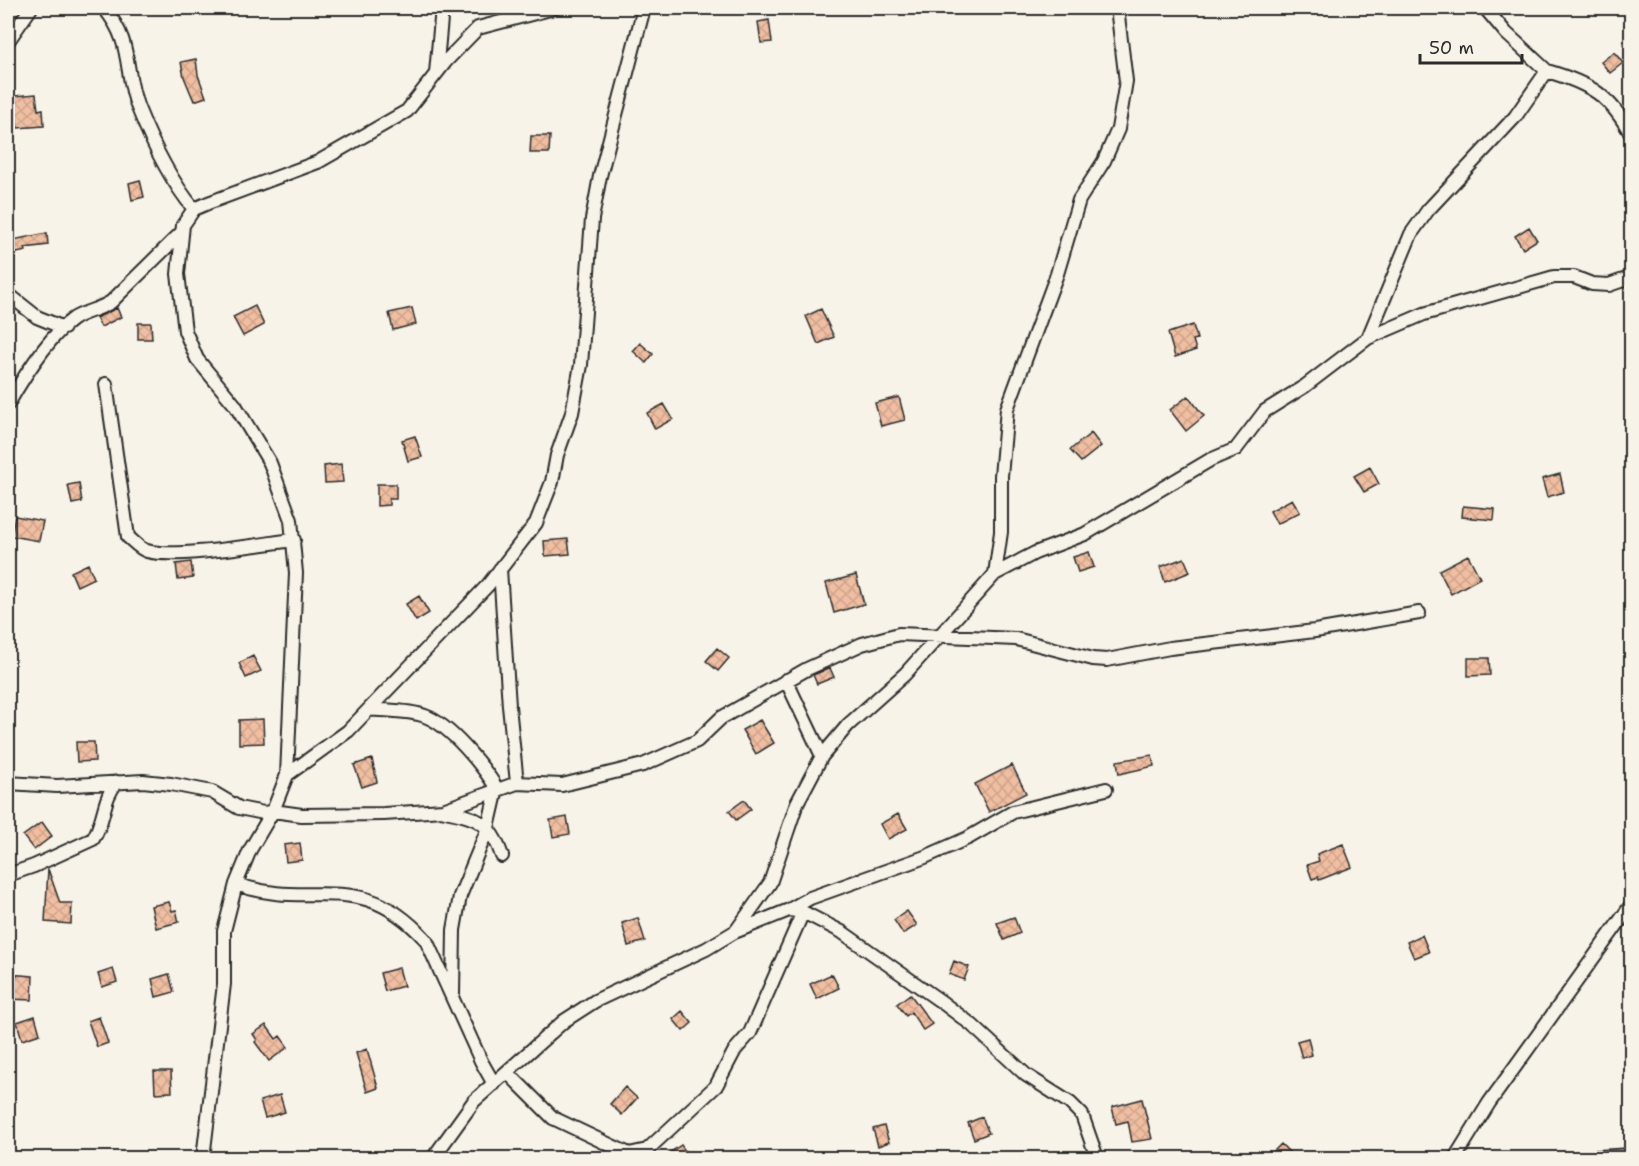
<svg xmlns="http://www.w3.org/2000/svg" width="1639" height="1166" font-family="'Shantell Sans',sans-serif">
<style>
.building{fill:url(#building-cross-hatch);stroke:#2b2b2b;stroke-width:1.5}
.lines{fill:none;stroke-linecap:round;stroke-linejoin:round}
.minor-casing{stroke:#2b2b2b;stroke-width:16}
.minor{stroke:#f7f3e8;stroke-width:12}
</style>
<defs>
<pattern id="building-cross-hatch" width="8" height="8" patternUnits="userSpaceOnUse" patternTransform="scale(1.5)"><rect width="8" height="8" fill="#f0bea1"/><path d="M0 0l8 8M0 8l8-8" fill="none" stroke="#cea38b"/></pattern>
</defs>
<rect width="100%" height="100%" fill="#f7f3e8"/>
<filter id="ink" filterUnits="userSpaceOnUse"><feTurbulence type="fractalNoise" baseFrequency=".0167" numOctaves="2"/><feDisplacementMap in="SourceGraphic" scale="12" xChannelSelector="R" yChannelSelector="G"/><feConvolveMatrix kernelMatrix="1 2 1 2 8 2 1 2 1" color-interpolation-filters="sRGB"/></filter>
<g filter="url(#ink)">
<!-- building -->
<path class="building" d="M769,20L772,42L761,43L758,22Z
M1614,52L1623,63L1610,73L1601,62Z
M196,59L198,75L206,97L194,101L184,77L181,62Z
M36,94L38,110L43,109L44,126L17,128L15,96Z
M531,136H550L549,153H530Z
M140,180L144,197L132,200L129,183Z
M1529,227L1537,240L1523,249L1515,236Z
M47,233L48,245L25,248L26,251L8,255V241Z
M255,306L264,325L243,336L233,317Z
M117,308L121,317L101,327L96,318Z
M412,308L416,324L393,330L389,313Z
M821,309L834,337L818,344L806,316Z
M138,323H151L152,339H138Z
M1193,325L1197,339L1193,340L1196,350L1175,357L1168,333Z
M640,343L653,354L646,363L633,351Z
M1188,396L1204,416L1186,431L1170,410Z
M899,397L905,420L881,426L875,403Z
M664,404L673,419L655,429L647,413Z
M1091,433L1101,446L1081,462L1070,450Z
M415,436L422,457L408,461L402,440Z
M341,464L343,482L325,483L324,466Z
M1370,467L1379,484L1364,492L1354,476Z
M1560,474L1564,492L1547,497L1542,479Z
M79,483L82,502L72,504L68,485Z
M377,484H396V499H389V505L377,506Z
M1292,499L1300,512L1277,524L1270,511Z
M1463,506L1495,509L1494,520L1462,517Z
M15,516L43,521L39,541L11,536Z
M568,539L570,554L545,556L544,541Z
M1089,552L1094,567L1078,572L1073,557Z
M1468,555L1480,578L1451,594L1439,570Z
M1184,558L1190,572L1165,582L1160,567Z
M191,562L193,578L178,580L176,564Z
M88,564L94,578L77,586L71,572Z
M856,575L864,604L834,613L826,583Z
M419,596L429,613L416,621L406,604Z
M717,648L729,658L718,671L706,661Z
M253,656L261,671L246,678L239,663Z
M1468,658H1489L1490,675L1468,676Z
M830,668L834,677L817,684L813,675Z
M263,719L264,743L239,744V720Z
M760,720L774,743L756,754L742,730Z
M76,742H94L95,761L77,762Z
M1152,755L1154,766L1119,774L1117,761Z
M372,759L377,782L362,787L354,765Z
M1012,765L1026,793L989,812L975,784Z
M744,800L751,809L736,820L729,811Z
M898,814L907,829L888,839L880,824Z
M567,817L570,834L553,837L550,820Z
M42,822L52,836L34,850L23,836Z
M300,843L302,860L286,862L284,845Z
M1343,844L1352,867L1319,880L1318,877L1312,879L1307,865L1319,861L1317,854Z
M48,869L60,903H72L71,924L45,922Z
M169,902L172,911L176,910L179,922L156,928L151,906Z
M907,911L917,925L903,934L894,920Z
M1014,917L1020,933L1004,940L997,923Z
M638,918L645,941L628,946L622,923Z
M1422,935L1429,952L1414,958L1407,942Z
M954,961L969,967L964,980L949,974Z
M399,968L404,986L385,991L380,973Z
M113,969L117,982L102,987L98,974Z
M8,974L33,976L32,1000L8,999Z
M169,974L174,992L156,997L152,979Z
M832,974L839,988L817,999L810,984Z
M910,994L932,1024L923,1030L911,1012L906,1016L897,1004Z
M682,1011L692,1023L683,1031L673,1019Z
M35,1016L40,1034L22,1040L17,1022Z
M99,1017L108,1043L97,1047L88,1021Z
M266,1025L276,1039L280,1036L288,1047L269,1061L255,1042L257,1040L253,1034Z
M1308,1038L1312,1055L1302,1058L1297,1041Z
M367,1049L378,1088L367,1092L356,1053Z
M154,1071H171L172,1092L155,1093Z
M625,1087L637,1098L622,1115L610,1104Z
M280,1095L285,1112L265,1118L260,1101Z
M1142,1099L1152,1139L1132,1142L1128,1121L1116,1124L1112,1107Z
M982,1117L989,1133L974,1139L968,1123Z
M884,1126L889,1142L878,1146L873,1129Z
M1281,1144L1295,1158H1267Z
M681,1145L690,1158H662Z"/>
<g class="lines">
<defs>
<path id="minor" d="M104,8C134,44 123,69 138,108C152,143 170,180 194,209
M8,41L31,8
M1547,71C1591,84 1610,95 1632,136
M436,73L442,8
M8,294L37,317L64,328
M1368,338L1411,234L1428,210L1515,117L1547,71L1506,33L1485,8
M106,384L128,537C134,542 140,549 147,551C176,559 260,544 294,540
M8,404C23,378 48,337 73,319C85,311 99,310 111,302L182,232
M500,569L509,706L517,783
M995,574L1035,553L1085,534L1210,460L1236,449L1265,411L1305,386L1368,338L1424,314L1554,277H1574L1592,284L1609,285L1632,277
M786,680L822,756
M369,709C386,711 408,710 425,716C450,725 484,767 497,789L488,828L460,896L454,930L453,994
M287,775L348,731L488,585L536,523L552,482L557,455L572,413L581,365L592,219L600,176L644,8
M8,783L57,786L143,781L171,784L212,792L239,808L264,813L273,811L302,815L384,814L443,810L517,783L562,785L643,765L697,741L721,718L807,669L862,644L899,634L1016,639L1093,659L1107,660L1170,648L1315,631L1419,613
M445,811C478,817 491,823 502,856
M8,875L34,866L93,839C105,821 102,799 117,782
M236,884C313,912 358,865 426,940L481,1061L494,1084
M789,910L810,898L925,857L968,838L1013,812L1106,789
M737,931L789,910L803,912L842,932L943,1003L972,1025L1026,1075L1070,1103L1082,1115L1097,1158
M507,1072L553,1118L629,1154L647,1150L716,1086L735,1050L750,1033L803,912
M203,1158L224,984V931L236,884L250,850L273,811L287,775L296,573L291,520L270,463L235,405L197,359L185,331L178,274L183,225L194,209L208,203L318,162L407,111L446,61L478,28L554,8
M433,1158L474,1101L564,1021L595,1001L706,949L736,931L770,883L797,803L822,756L848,725L905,674L995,574L1001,532V476L1007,409L1057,274L1079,200L1104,161L1118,129L1126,81L1117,8
M1455,1158L1489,1103L1632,904
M1581,1158L1632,1155"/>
</defs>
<!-- minor casing -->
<use href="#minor" class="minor-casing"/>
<!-- minor -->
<use href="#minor" class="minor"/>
</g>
</g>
<!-- margin -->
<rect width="1639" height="1166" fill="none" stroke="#f7f3e8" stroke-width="30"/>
<rect x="15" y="15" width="1609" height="1136" fill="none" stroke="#2b2b2b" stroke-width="2" filter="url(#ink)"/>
<!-- scale -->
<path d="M1420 54v9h102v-9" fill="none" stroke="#2b2b2b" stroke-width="3"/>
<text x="1429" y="54" font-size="18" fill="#2b2b2b" stroke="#f7f3e8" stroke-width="4.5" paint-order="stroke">50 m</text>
</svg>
